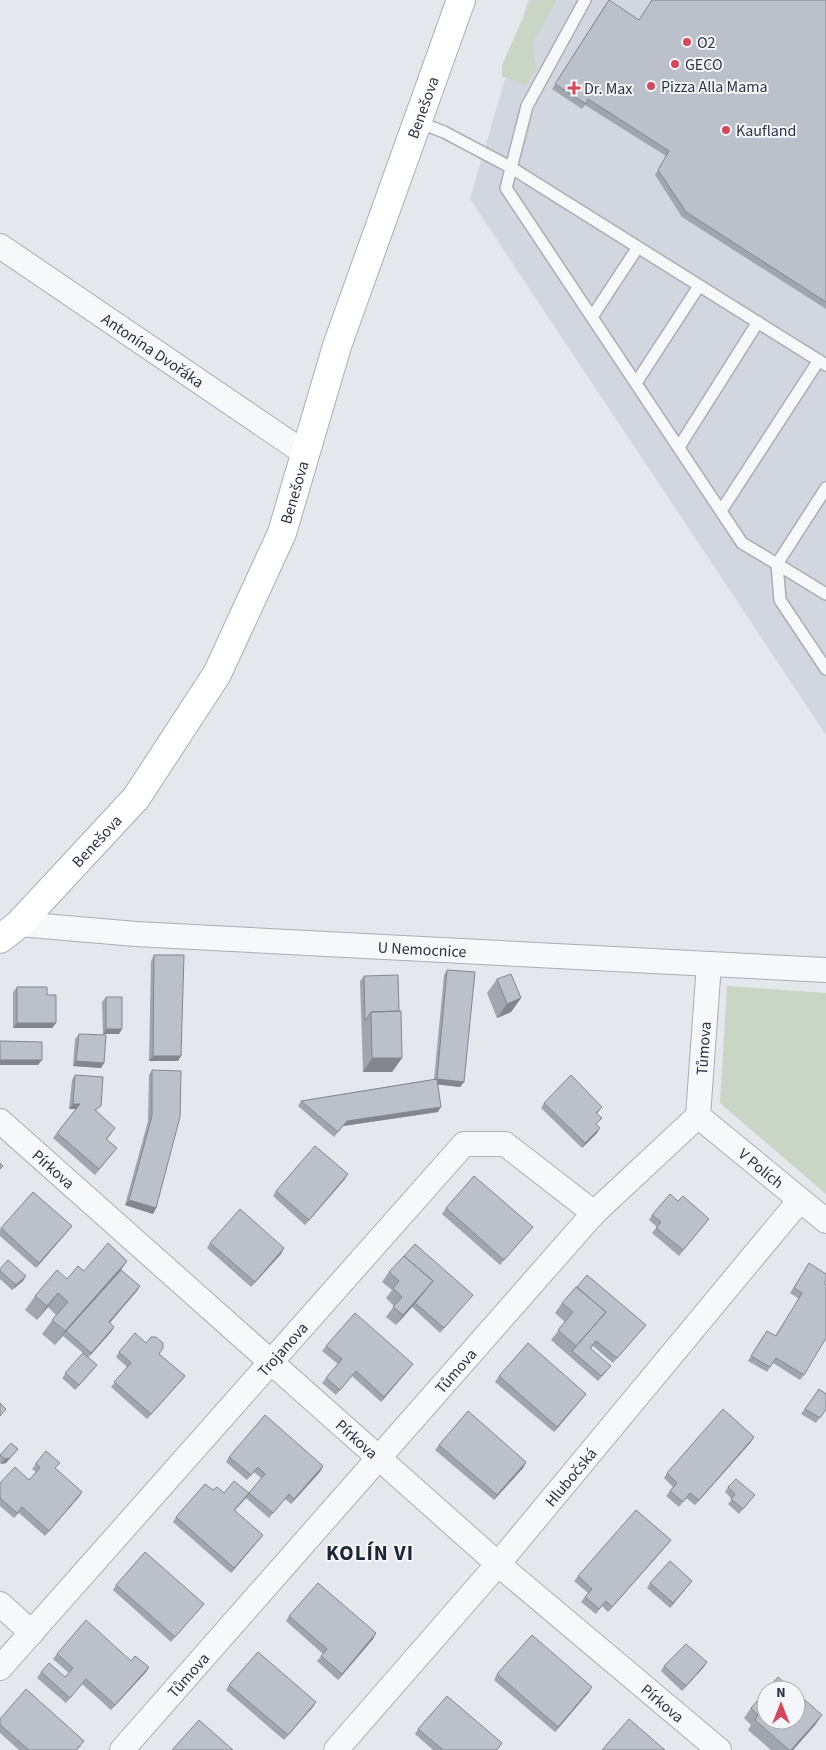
<svg xmlns="http://www.w3.org/2000/svg" width="826" height="1750" font-family="'Source Sans 3',sans-serif">
<style>
.built{fill:#d2d6de}
.green{fill:#c9d6c5}
.lines{fill:none;stroke-linecap:round;stroke-linejoin:round}
.lane-casing{stroke:#a9aeb7;stroke-width:14}
.street-casing{stroke:#a9aeb7;stroke-width:26}
.secondary-casing{stroke:#a9aeb7;stroke-width:30}
.lane{stroke:#f7f8fa;stroke-width:11}
.street{stroke:#f7f8fa;stroke-width:24}
.secondary{stroke:#fff;stroke-width:28}
.wall{fill:#a1a5ae}
.shaded-wall{fill:#83868d}
.building{fill:#bbc0ca;stroke:#83868d}
.poi-dot{fill:#d1495b;stroke:#f4f6f9;stroke-width:2}
.labels{text-anchor:middle;stroke-width:4;stroke-linejoin:round;paint-order:stroke}
.poi-label{font-size:16px;fill:#2b3445;stroke:#f4f6f9;text-anchor:start}
.street-label{font-size:16px;fill:#2b3445;stroke:#f4f6f9}
.district-label{font-size:21px;font-weight:bold;letter-spacing:1px;fill:#1d2536;stroke:#f4f6f9}
</style>
<rect width="100%" height="100%" fill="#e4e7ec"/>
<!-- built -->
<path class="built" d="M528,0H826V735L470,199Z"/>
<!-- green -->
<path class="green" d="M531,0H557L532,43L537,68L525,86L502,76V65Z
M727,986L826,993V1194L720,1103Z"/>
<g class="lines">
<defs>
<path id="lane" d="M585,0L527,106L506,188L742,543L777,564L780,600L826,669
M418,122L444,132L510,167L826,365
M592,317L638,247
M636,383L699,286
M679,447L758,322
M826,488L777,564L826,594
M721,511L819,360"/>
<g id="street">
<path id="s1" d="M0,246L306,454"/>
<path id="s2" d="M19,924L136,934L826,970"/>
<path id="s3" d="M698,1116L826,1221"/>
<path id="s4" d="M0,1121L498,1564L719,1750"/>
<path d="M0,1604L32,1633"/>
<path id="s5" d="M0,1668L464,1144H505L594,1213"/>
<path id="s6" d="M122,1750L594,1213L698,1116L709,964"/>
<path id="s7" d="M336,1750L498,1564L800,1200"/>
</g>
<g id="secondary">
<path id="s8" d="M0,939L19,924L136,798L217,674L282,533L337,346L461,0"/>
</g>
</defs>
<!-- lane casing -->
<use href="#lane" class="lane-casing"/>
<!-- street casing -->
<use href="#street" class="street-casing"/>
<!-- secondary casing -->
<use href="#secondary" class="secondary-casing"/>
<!-- lane -->
<use href="#lane" class="lane"/>
<!-- street -->
<use href="#street" class="street"/>
<!-- secondary -->
<use href="#secondary" class="secondary"/>
</g>
<!-- wall -->
<path class="wall" d="M826,0V309L682,217L655,175L666,156L585,105L582,109L552,89L605,5L639,20Z
M154,955L178,1061H149L151,961Z
M447,970L464,1082L460,1087L438,1084V1112L343,1126L334,1137L298,1106L301,1101L434,1079L444,975Z
M364,976L399,1011L402,1058L392,1072H363L360,981Z
M497,979L521,998L511,1012L497,1018L487,993Z
M17,987L47,995L56,1023L52,1028H13V992Z
M106,997L122,1029L119,1034H103L102,1002Z
M79,1034L104,1063L101,1068L73,1066L75,1039Z
M152,1070L156,1208L153,1214L125,1205L148,1121L149,1075Z
M75,1075L97,1111H96L112,1133L107,1139L113,1153L95,1175L53,1138L76,1109H69L72,1080Z
M544,1103L602,1107L597,1114V1133L582,1148L541,1108Z
M345,1179L305,1225L273,1196L276,1191Z
M678,1201L709,1219L679,1256L652,1233L657,1227L649,1220L652,1215Z
M446,1208L533,1227L500,1265L442,1214Z
M72,1226L68,1231L36,1268L0,1236V1230L1,1228Z
M210,1243L281,1254L251,1287L207,1248Z
M127,1261L121,1270L140,1286L110,1323L114,1327L88,1357L97,1365L75,1390L62,1378L83,1353L63,1336L55,1345L42,1334L56,1315L48,1307L37,1320L25,1310L35,1296L67,1279L84,1271Z
M809,1263L824,1283L804,1375L800,1380L773,1363L767,1372L748,1361L763,1336H775L799,1299L790,1293Z
M0,1269L23,1281L12,1290L0,1279Z
M389,1272L473,1295L440,1333L412,1307L396,1325L386,1317L394,1306L386,1298L392,1290L382,1282Z
M562,1303L646,1325L613,1363L593,1346L591,1348L607,1371L598,1381L551,1340L565,1322L555,1313Z
M326,1346L413,1364L381,1402L352,1376L336,1395L322,1383L338,1364L322,1351Z
M119,1352L159,1354L185,1376L181,1381L147,1419L111,1387L127,1367L116,1357Z
M499,1376L586,1394L554,1432L495,1382Z
M819,1389L826,1409L816,1423L801,1414Z
M751,1442L695,1505L686,1498L679,1507L666,1496L673,1487L664,1478L667,1473Z
M11,1443L18,1449L6,1463L1,1464L0,1463V1456Z
M439,1445L526,1462L523,1468L494,1500L435,1450Z
M229,1457L323,1466L291,1504L285,1499L269,1518L246,1498L235,1510L259,1540L231,1573L173,1522L176,1517L213,1490L224,1493H249L261,1478L254,1472L247,1480L226,1462Z
M36,1463L56,1469L82,1492L45,1536L19,1513L14,1518L0,1506V1483L29,1480L36,1472L32,1469Z
M728,1487L755,1495L739,1514L728,1504L732,1499L725,1492Z
M671,1540L667,1545L608,1612L602,1606L596,1614L581,1602L588,1593L574,1581L578,1576Z
M692,1581L670,1608L647,1588L650,1583Z
M116,1585L204,1604L171,1642L113,1590Z
M289,1616L373,1639L338,1680L317,1661L323,1654L286,1621Z
M57,1654L131,1661L149,1667L146,1672L111,1710L82,1684L66,1703L37,1678L41,1672L65,1677L69,1673L53,1659Z
M707,1662L682,1691L661,1671L664,1666Z
M497,1674L589,1692L555,1732L494,1680Z
M229,1685L316,1702L284,1740L226,1690Z
M751,1708L822,1715L815,1725L793,1750H771L748,1730L751,1725L744,1718Z
M0,1719L81,1746L77,1750H19L0,1733Z
M418,1729L497,1750H433L415,1734Z"/>
<!-- shaded-wall -->
<path class="shaded-wall" d="M521,998L511,1012L497,1018L507,1004Z
M17,1023H56L52,1028H13Z
M106,1029H122L119,1034H103Z
M153,1056H181L178,1061H149Z
M372,1058H402L392,1072H363Z
M0,1060H42L38,1065H0Z
M76,1061L104,1063L101,1068L73,1066Z
M437,1079L464,1082L460,1087L433,1084Z
M73,1104H80L77,1109H69Z
M441,1107L438,1112L343,1126L334,1137L347,1121Z
M600,1128L597,1133L582,1148L585,1143Z
M348,1174L345,1179L305,1225L309,1220Z
M129,1200L156,1208L153,1214L125,1205Z
M72,1226L68,1231L36,1268L39,1263Z
M284,1248L281,1254L251,1287L255,1282Z
M127,1261L117,1275L66,1331L55,1345L65,1331Z
M26,1276L23,1281L12,1290L16,1285Z
M433,1281L412,1307L396,1325L403,1315Z
M140,1286L137,1291L106,1327L109,1322Z
M58,1293L48,1307L37,1320L47,1306Z
M114,1327L111,1332L88,1358L91,1353Z
M413,1364L409,1369L381,1402L384,1397Z
M97,1365L93,1370L75,1390L79,1385Z
M185,1376L181,1381L147,1419L151,1414Z
M586,1394L582,1399L554,1432L557,1427Z
M754,1437L751,1442L695,1505L699,1500Z
M18,1449L6,1463L1,1464L5,1459Z
M526,1462L523,1468L494,1500L497,1495Z
M323,1466L320,1472L291,1504L294,1499Z
M82,1492L79,1497L45,1536L49,1531Z
M249,1493L246,1498L230,1515L234,1510Z
M263,1535L259,1540L231,1573L234,1568Z
M671,1540L667,1545L608,1612L612,1607Z
M692,1581L688,1586L670,1608L673,1603Z
M376,1633L373,1639L338,1680L342,1674Z
M707,1662L704,1667L682,1691L686,1686Z
M149,1667L146,1672L111,1710L115,1705Z
M592,1687L589,1692L555,1732L558,1727Z
M316,1702L313,1707L284,1740L288,1735Z
M822,1715L815,1725L793,1750H791Z"/>
<!-- building -->
<path class="building" d="M609,0L639,20L652,0H826V302L686,212L658,170L669,151L588,99L586,104L555,84Z
M154,955H184L181,1056H153Z
M447,970L475,972L464,1082L437,1079Z
M511,974L521,998L507,1004L497,979Z
M398,975L399,1011L371,1012L365,1021L364,976Z
M17,987H47V995H56V1023H17Z
M106,997H122V1029H106Z
M401,1011L402,1058H372L371,1012Z
M79,1034L106,1035L104,1063L76,1061Z
M0,1041L42,1042V1060H0Z
M152,1070L181,1071L180,1117L156,1208L129,1200L152,1116Z
M75,1075L103,1077L101,1106L95,1110L115,1128L106,1139L117,1148L99,1169L57,1133L80,1104H73Z
M571,1075L602,1107L596,1113L602,1118L596,1124L600,1128L585,1143L544,1103Z
M437,1079L441,1107L347,1121L338,1132L301,1101Z
M315,1146L348,1174L309,1220L276,1191Z
M0,1163L3,1166L0,1169Z
M474,1176L533,1227L504,1260L446,1208Z
M33,1192L72,1226L39,1263L1,1228Z
M670,1194L678,1201L683,1196L709,1219L683,1250L656,1228L661,1222L652,1215Z
M240,1209L284,1248L255,1282L210,1243Z
M108,1243L127,1261L65,1331L52,1320L68,1302L58,1293L47,1306L35,1296L57,1270L67,1279L78,1266L84,1271Z
M415,1244L473,1295L444,1328L415,1303L433,1281L404,1256Z
M404,1256L433,1281L403,1315L393,1307L402,1297L393,1288L399,1281L389,1272Z
M8,1260L26,1276L16,1285L0,1271V1269Z
M809,1263L826,1274V1280L824,1283L826,1285V1338L804,1375L776,1358L770,1367L751,1356L767,1331L776,1336L802,1293L794,1288Z
M121,1270L140,1286L109,1322L114,1327L91,1353L66,1331Z
M587,1275L646,1325L617,1358L596,1341L590,1348L611,1366L601,1376L572,1351L606,1312L577,1287Z
M576,1287L606,1312L576,1346L558,1330L573,1312L562,1303Z
M355,1313L413,1364L384,1397L356,1371L340,1390L326,1378L342,1359L326,1346Z
M135,1333L146,1343L151,1337H156L163,1343V1348L159,1354L185,1376L151,1414L114,1382L131,1363L119,1352Z
M528,1343L586,1394L557,1427L499,1376Z
M83,1353L97,1365L79,1385L65,1373Z
M819,1389L826,1394V1409L820,1418L805,1409Z
M0,1403L6,1409L0,1416Z
M723,1409L754,1437L699,1500L690,1493L683,1502L670,1491L677,1483L667,1473Z
M468,1411L526,1462L497,1495L439,1445Z
M265,1415L323,1466L294,1499L289,1494L273,1513L249,1493L265,1474L258,1467L251,1475L229,1457Z
M11,1443L18,1449L10,1458L5,1459L0,1455Z
M46,1451L60,1463L55,1468L82,1492L49,1531L22,1507L17,1513L0,1498V1483L15,1467L29,1480L40,1468L36,1463Z
M736,1479L755,1495L743,1509L731,1499L735,1494L728,1487Z
M234,1481L249,1493L234,1510L263,1535L234,1568L176,1517L205,1484L213,1490L217,1487L224,1493Z
M636,1510L671,1540L612,1607L606,1601L599,1609L585,1597L592,1589L578,1576Z
M145,1552L204,1604L175,1637L116,1585Z
M670,1561L692,1581L673,1603L650,1583Z
M318,1583L376,1633L342,1674L321,1656L327,1649L289,1616Z
M86,1620L131,1661L135,1656L149,1667L115,1705L86,1679L70,1698L41,1672L49,1663L65,1677L73,1668L57,1654Z
M532,1635L592,1687L558,1727L497,1674Z
M686,1644L707,1662L686,1686L664,1666Z
M258,1652L316,1702L288,1735L229,1685Z
M778,1677L793,1690H767Z
M26,1689L84,1741L76,1750H29L0,1725V1719Z
M766,1691V1720H796V1692L822,1715L791,1750H789L755,1720L758,1715L751,1708Z
M447,1696L502,1743L497,1750H443L418,1729Z
M629,1719L665,1750H602Z
M199,1720L233,1750H172Z"/>
<!-- markers -->
<g class="poi-dot">
<circle cx="687" cy="42" r="5"/>
<circle cx="675" cy="64" r="5"/>
<circle cx="651" cy="86" r="5"/>
<path d="M571.5 80.5h5v5h5v5h-5v5h-5v-5h-5v-5h5z"/>
<circle cx="726" cy="130" r="5"/>
</g>
<g class="labels">
<!-- poi labels -->
<g class="poi-label">
<text x="697" y="48">O2</text>
<text x="685" y="70">GECO</text>
<text x="661" y="92">Pizza Alla Mama</text>
<text x="584" y="94">Dr. Max</text>
<text x="736" y="136">Kaufland</text>
</g>
<!-- street labels -->
<g class="street-label">
<text dy="6" stroke="none"><textPath href="#s8" startOffset="948">Benešova</textPath></text>
<text dy="6" stroke="none"><textPath href="#s1" startOffset="185">Antonína Dvořáka</textPath></text>
<text dy="6" stroke="none"><textPath href="#s8" startOffset="542">Benešova</textPath></text>
<text dy="6" stroke="none"><textPath href="#s8" startOffset="138">Benešova</textPath></text>
<text dy="6" stroke="none"><textPath href="#s2" startOffset="404">U Nemocnice</textPath></text>
<text dy="6" stroke="none"><textPath href="#s6" startOffset="925">Tůmova</textPath></text>
<text dy="6" stroke="none"><textPath href="#s3" startOffset="82">V Polích</textPath></text>
<text dy="6" stroke="none"><textPath href="#s4" startOffset="72">Pírkova</textPath></text>
<text dy="6" stroke="none"><textPath href="#s5" startOffset="426">Trojanova</textPath></text>
<text dy="6" stroke="none"><textPath href="#s6" startOffset="505">Tůmova</textPath></text>
<text dy="6" stroke="none"><textPath href="#s4" startOffset="478">Pírkova</textPath></text>
<text dy="6" stroke="none"><textPath href="#s7" startOffset="360">Hlubočská</textPath></text>
<text dy="6" stroke="none"><textPath href="#s6" startOffset="100">Tůmova</textPath></text>
<text dy="6" stroke="none"><textPath href="#s4" startOffset="882">Pírkova</textPath></text>
</g>
<!-- district labels -->
<g class="district-label">
<text x="370" y="1560">KOLÍN VI</text>
</g>
</g>
<!-- north arrow -->
<g transform="translate(781 1705)"><circle r="24" fill="#f4f6f9" stroke="#a4a8b1"/>
<path d="M0-4L9 19L0 12L-9 19Z" fill="#d1495b"/>
<text y="-8" font-size="14" font-weight="bold" text-anchor="middle" fill="#2b3445">N</text>
</g>
</svg>
